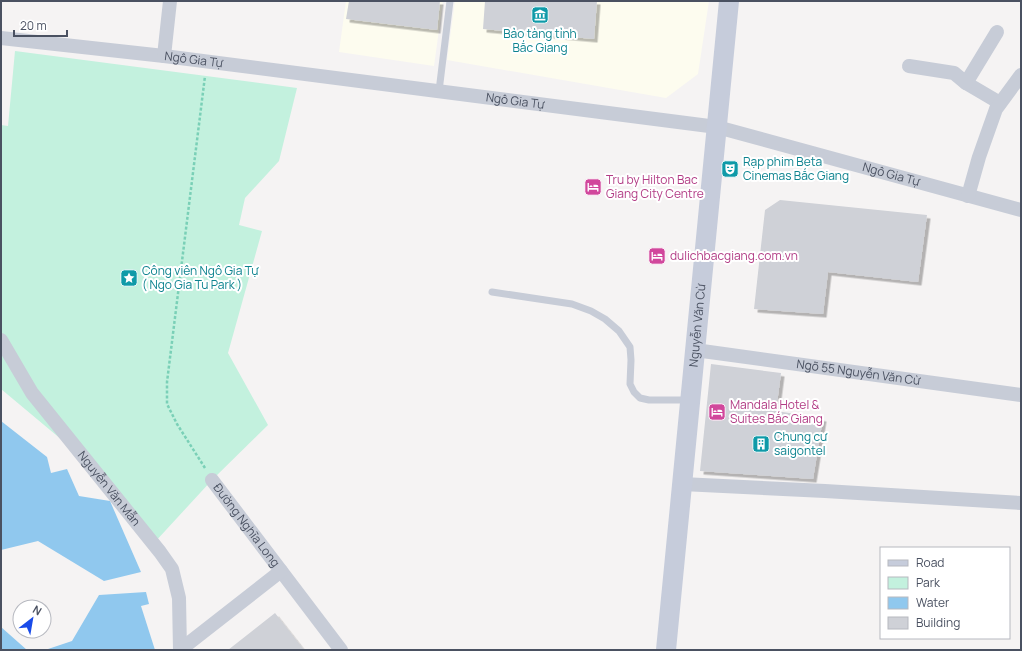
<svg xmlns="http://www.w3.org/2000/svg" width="1022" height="651" font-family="Manrope,sans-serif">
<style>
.commercial{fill:#fdfcef}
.green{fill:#c3f1de}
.water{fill:#90c8ee}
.building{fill:#cfd1d7;filter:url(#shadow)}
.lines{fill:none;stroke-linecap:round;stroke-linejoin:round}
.path{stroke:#7ad0b7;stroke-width:2.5;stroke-dasharray:3 2;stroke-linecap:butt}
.lane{stroke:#c7ccd7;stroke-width:7}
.street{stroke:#c7ccd7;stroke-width:14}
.secondary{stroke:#c6ccdb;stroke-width:20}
.labels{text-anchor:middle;stroke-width:4;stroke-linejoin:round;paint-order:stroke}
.culture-label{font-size:12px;fill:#0d838f;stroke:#fff;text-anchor:start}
.street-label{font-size:12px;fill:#4a5161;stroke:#fff}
.hotel-label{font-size:12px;fill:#b23c85;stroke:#fff;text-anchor:start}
</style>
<defs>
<filter id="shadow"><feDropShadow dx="3.5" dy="3.5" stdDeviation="0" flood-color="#0004"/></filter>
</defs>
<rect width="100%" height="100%" fill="#f5f3f3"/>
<!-- commercial -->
<path class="commercial" d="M346,1H443L434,66L339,52Z
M455,1H709L698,74L666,98L447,60Z"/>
<!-- green -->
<path class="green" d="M15,51L297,88L279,161L245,198L239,225L262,231L228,353L268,425L212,480L154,543L68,445L1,389V125L8,126Z"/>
<!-- water -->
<path class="water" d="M1,421L47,457L51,473L67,469L79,496L110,501L141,572L104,581L38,541L1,550V551Z
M146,592L149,604L141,606L155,650H45L72,641L99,595Z
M1,627L27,650H1Z"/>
<!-- building -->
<path class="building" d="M349,1H440L437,30L346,19Z
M485,1H597L594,39L483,29Z
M780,200L927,215L918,282L828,272L823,314L754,309L765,210Z
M711,364L781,373L776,411L823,418L813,479L700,471Z
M275,613L304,650H228Z"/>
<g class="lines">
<!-- path -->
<path class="path" d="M205,468L177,424L167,404V382L205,76"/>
<!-- lane -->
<path class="lane" d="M439,91L450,1
M492,292L572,304L591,311L605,319L619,331L630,347L631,360L630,384L634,392L640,398L649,400H689"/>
<!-- street -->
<g class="street">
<path d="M997,32L966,83L1000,103"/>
<path id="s1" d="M1,38L164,56L717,127L1021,210"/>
<path d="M164,56L170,1"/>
<path d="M909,66L954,73L966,83"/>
<path d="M968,196L979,157L996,109L1021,75"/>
<path id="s2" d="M1,340L32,393L160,552L172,569L179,598L180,650"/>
<path id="s3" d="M695,350L1021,395"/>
<path id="s4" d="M212,480L341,650"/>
<path d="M682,484L825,491L1021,503"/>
<path d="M180,650L281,571"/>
</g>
<!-- secondary -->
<path class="secondary" id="s5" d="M666,650L729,1"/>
</g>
<!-- icons -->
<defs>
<symbol id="museum-square" viewBox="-11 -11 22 22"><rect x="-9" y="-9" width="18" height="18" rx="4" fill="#0f9aa8" stroke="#fff"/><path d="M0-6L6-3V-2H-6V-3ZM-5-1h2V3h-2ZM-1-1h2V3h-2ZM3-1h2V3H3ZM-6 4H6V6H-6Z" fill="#fff"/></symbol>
<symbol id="theatre-square" viewBox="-11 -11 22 22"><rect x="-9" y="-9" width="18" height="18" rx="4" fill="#0f9aa8" stroke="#fff"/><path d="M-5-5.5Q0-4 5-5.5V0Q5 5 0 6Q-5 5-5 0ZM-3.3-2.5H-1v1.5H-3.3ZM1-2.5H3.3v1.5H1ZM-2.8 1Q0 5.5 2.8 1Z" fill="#fff"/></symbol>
<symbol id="hotel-square" viewBox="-11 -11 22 22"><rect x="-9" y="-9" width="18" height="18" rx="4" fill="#d1479c" stroke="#fff"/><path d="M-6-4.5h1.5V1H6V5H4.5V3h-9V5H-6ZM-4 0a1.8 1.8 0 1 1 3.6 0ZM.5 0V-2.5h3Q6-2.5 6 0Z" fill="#fff"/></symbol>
<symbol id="sight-square" viewBox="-11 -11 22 22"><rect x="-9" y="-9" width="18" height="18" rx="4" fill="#0f9aa8" stroke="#fff"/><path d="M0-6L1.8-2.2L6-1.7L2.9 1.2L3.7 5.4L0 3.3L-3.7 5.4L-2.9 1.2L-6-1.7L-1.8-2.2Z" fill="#fff"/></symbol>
<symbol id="building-square" viewBox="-11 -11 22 22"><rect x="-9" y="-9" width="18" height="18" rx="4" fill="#0f9aa8" stroke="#fff"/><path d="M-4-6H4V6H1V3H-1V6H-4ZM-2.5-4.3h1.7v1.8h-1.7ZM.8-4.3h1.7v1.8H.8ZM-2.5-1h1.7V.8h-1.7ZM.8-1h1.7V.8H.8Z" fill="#fff"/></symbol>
</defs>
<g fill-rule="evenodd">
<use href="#museum-square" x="530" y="5" width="20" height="20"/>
<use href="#theatre-square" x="720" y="159" width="20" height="20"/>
<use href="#hotel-square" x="583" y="177" width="20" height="20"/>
<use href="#hotel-square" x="647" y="246" width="20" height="20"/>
<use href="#sight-square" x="119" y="268" width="20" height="20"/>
<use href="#hotel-square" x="707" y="402" width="20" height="20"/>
<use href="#building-square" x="751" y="434" width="20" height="20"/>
</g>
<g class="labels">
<!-- culture labels -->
<g class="culture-label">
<text x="540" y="38" text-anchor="middle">Bảo tàng tỉnh<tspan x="540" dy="14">Bắc Giang</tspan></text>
<text x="743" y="166">Rạp phim Beta<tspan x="743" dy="14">Cinemas Bắc Giang</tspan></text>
<text x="142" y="275">Công viên Ngô Gia Tự<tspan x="142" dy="14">( Ngo Gia Tu Park )</tspan></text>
<text x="774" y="441">Chung cư<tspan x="774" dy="14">saigontel</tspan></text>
</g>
<!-- street labels -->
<g class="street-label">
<text dy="4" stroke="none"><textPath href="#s1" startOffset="194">Ngô Gia Tự</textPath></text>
<text dy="4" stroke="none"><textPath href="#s1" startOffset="518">Ngô Gia Tự</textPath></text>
<text dy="4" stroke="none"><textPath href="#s1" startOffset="902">Ngô Gia Tự</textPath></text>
<text dy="4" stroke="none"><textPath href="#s5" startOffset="326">Nguyễn Văn Cừ</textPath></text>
<text dy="4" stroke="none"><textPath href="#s3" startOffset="165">Ngõ 55 Nguyễn Văn Cừ</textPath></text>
<text dy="4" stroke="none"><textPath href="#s2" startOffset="184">Nguyễn Văn Mẫn</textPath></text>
<text dy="4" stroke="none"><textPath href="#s4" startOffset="57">Đường Nghĩa Long</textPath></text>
</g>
<!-- hotel labels -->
<g class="hotel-label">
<text x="606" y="184">Tru by Hilton Bac<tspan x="606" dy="14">Giang City Centre</tspan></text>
<text x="670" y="260">dulichbacgiang.com.vn</text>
<text x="730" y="409">Mandala Hotel &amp;<tspan x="730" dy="14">Suites Bắc Giang</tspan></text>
</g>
</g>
<!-- border -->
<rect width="1022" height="651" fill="none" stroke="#4a5161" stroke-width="4"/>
<!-- legend -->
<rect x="880" y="547" width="130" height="92" fill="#ffffff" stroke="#b7b9c0"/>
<rect x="888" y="560" width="20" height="6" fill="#c6ccdb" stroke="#b7b9c0"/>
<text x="916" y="567" font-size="12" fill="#4a5161">Road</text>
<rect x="888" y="577" width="20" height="12" fill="#c3f1de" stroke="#b7b9c0"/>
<text x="916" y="587" font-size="12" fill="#4a5161">Park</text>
<rect x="888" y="597" width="20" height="12" fill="#90c8ee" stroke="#b7b9c0"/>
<text x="916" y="607" font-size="12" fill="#4a5161">Water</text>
<rect x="888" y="617" width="20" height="12" fill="#cfd1d7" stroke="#b7b9c0"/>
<text x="916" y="627" font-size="12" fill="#4a5161">Building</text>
<!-- north arrow -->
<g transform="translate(32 619) rotate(31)"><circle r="19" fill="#ffffff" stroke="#b7b9c0"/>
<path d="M0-3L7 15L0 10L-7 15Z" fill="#194be9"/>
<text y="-6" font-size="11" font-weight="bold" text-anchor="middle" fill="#4a5161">N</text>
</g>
<!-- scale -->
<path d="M14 30v6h53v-6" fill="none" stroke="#4a5161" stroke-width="2"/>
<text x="20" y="30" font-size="12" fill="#4a5161" stroke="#ffffff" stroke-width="3" paint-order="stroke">20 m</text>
</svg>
